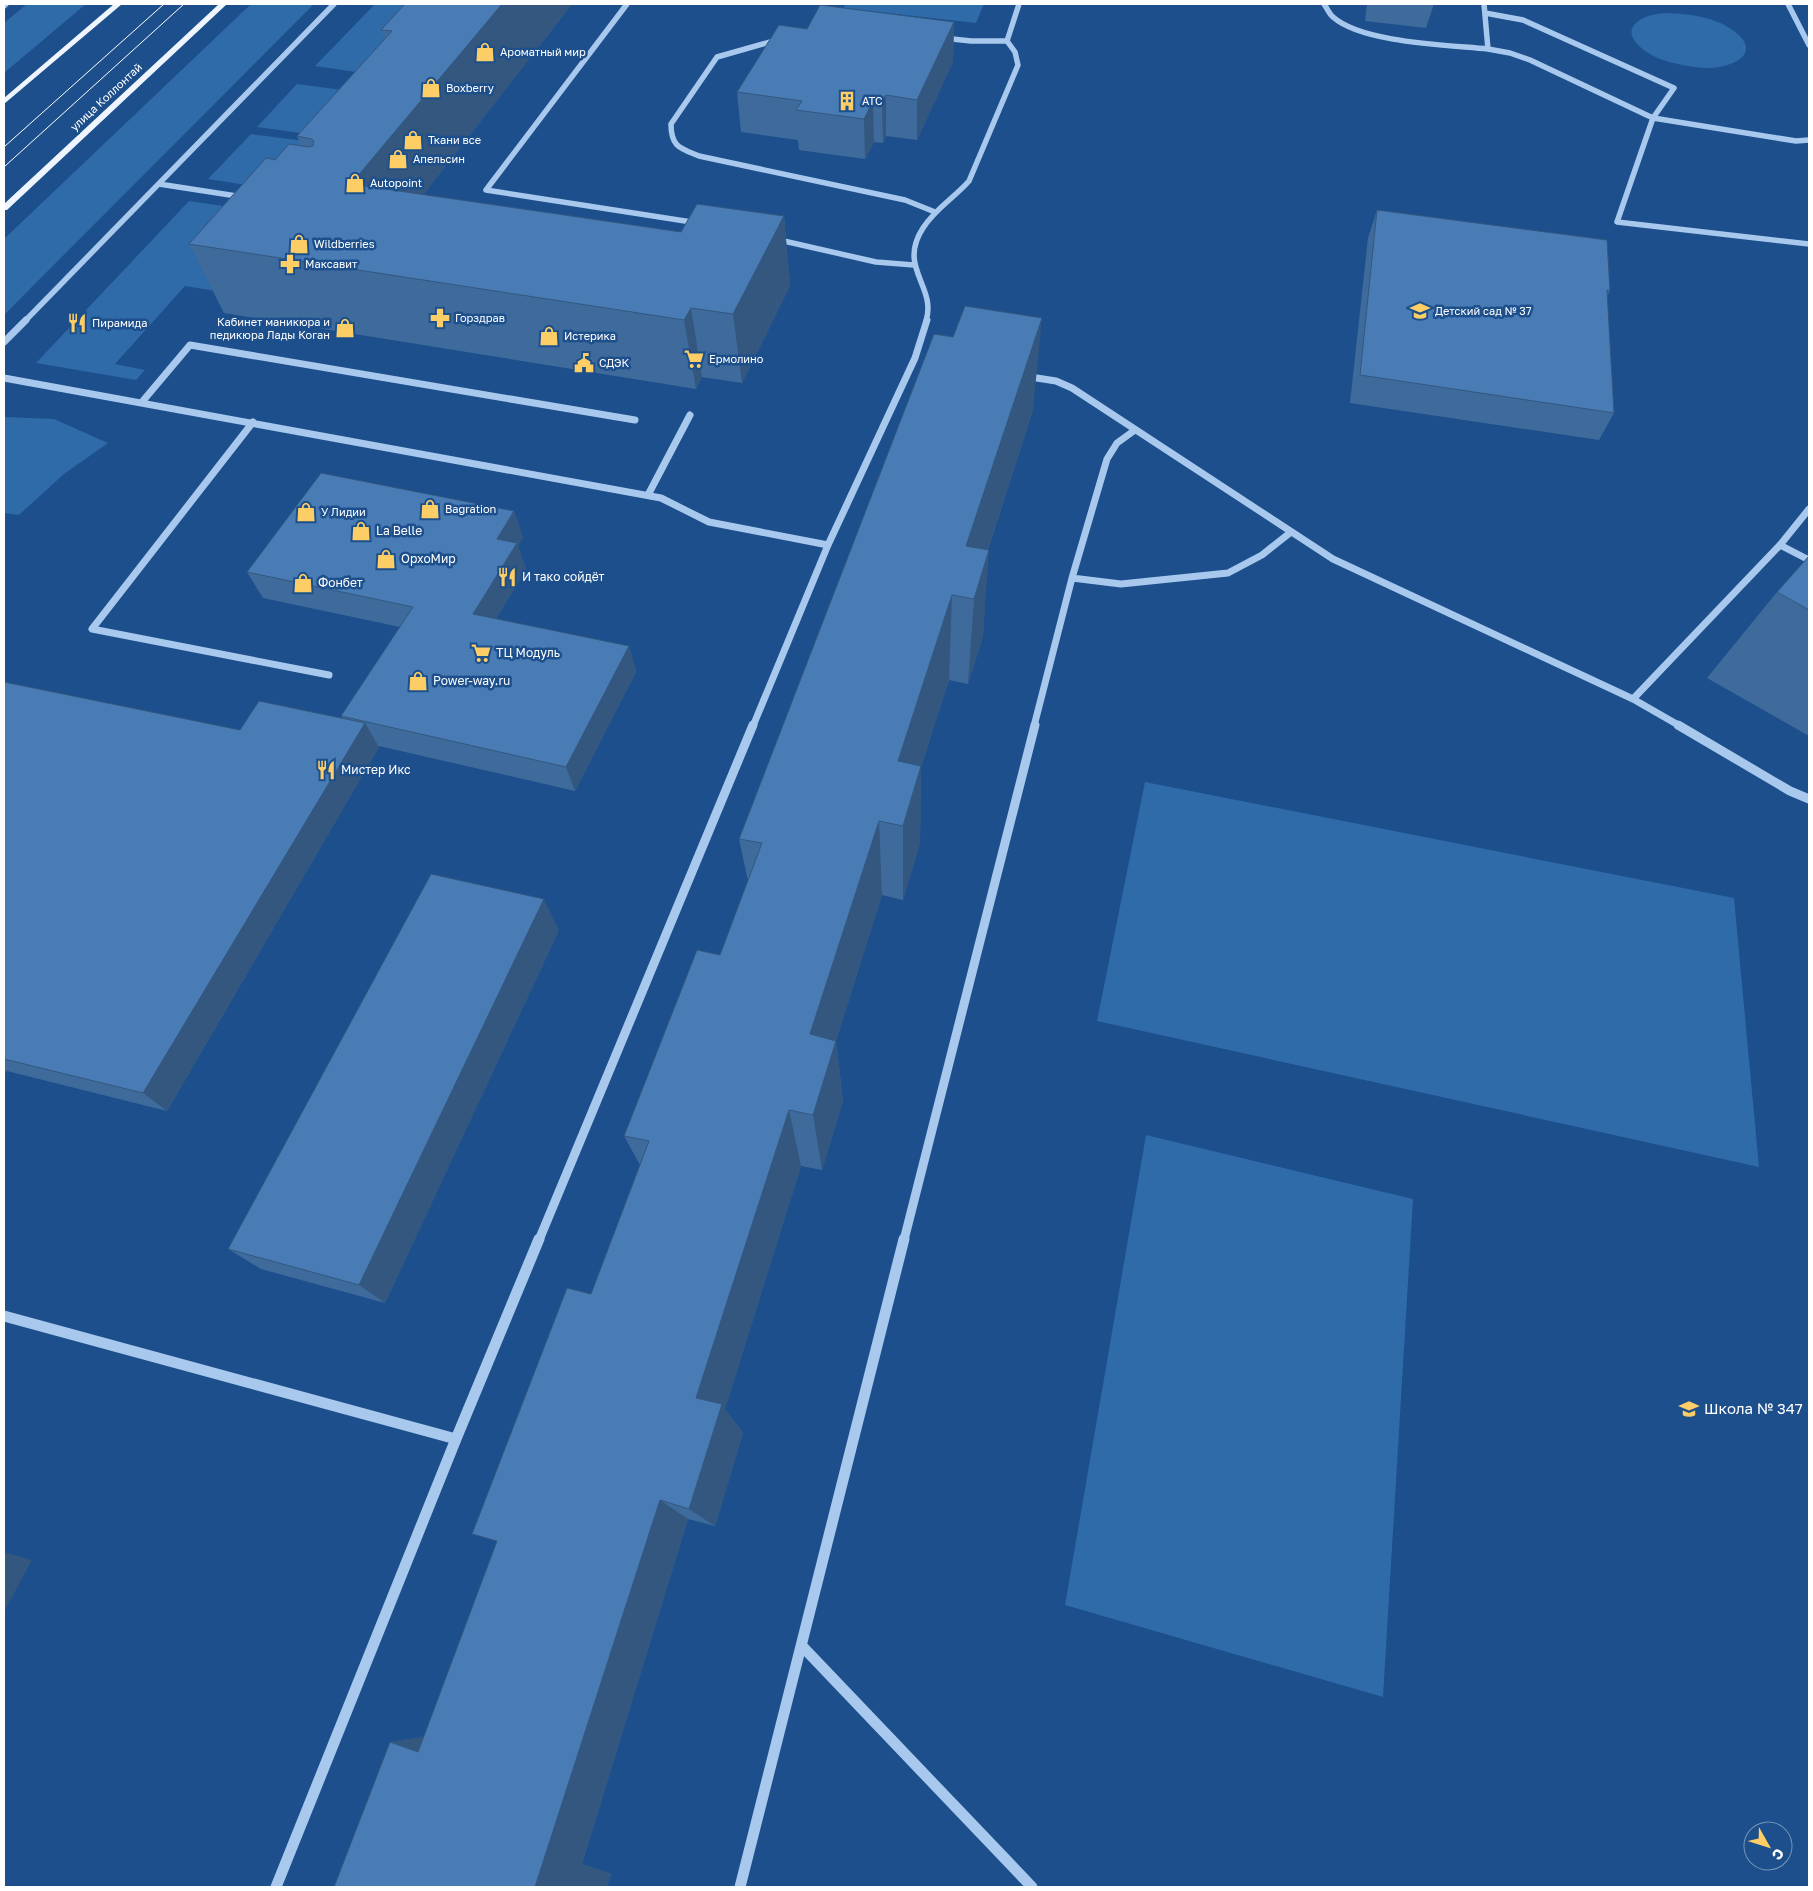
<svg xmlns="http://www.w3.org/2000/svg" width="1813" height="1891" font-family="'Golos Text',sans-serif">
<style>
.green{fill:#2f6aa9}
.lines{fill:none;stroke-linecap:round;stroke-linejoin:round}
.minor-far3{stroke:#a8c9ed;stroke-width:5.5}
.minor-far2{stroke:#a8c9ed;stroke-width:7}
.minor-far1{stroke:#a8c9ed;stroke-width:9}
.minor{stroke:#a8c9ed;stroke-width:11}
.major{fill:#eef5ff;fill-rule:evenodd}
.tram{stroke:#fff;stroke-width:1}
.wall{fill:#3f6b9c}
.shaded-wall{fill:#33577f}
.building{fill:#497cb5;stroke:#33577f}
.labels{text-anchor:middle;stroke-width:5;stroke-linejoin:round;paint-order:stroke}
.far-poi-label{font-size:11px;fill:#fff;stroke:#1c4f8b;text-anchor:start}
.far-street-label{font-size:11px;fill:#fff;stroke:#1c4f8b}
.poi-label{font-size:12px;fill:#fff;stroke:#1c4f8b;text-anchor:start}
.near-poi-label{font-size:15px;fill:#fff;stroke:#1c4f8b;text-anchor:start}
</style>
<rect width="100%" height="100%" fill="#1c4f8b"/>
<!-- green -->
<path class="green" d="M27,4H86L4,73V23Z
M251,4H314L4,315V239Z
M375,4H469L404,79L315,66Z
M846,4H984L976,23L843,8Z
M1665,13C1688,14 1712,16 1731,29C1767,53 1731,69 1705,68C1690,67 1674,64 1660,59C1646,54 1617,34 1640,20C1647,15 1657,14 1665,13Z
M297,84L388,96L350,140L257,127Z
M251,134L344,146L303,194L208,179Z
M189,201L284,215L216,291L185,286L115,364L145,370L136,380L36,363Z
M5,417L54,419L108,443L64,474L19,515L4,513V419Z
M1145,782L1734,898L1759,1167L1097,1021Z
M1146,1135L1413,1199L1383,1697L1065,1605Z"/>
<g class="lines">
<!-- minor-far3 -->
<path class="minor-far3" d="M627,4L486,190L698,223
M1324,4C1327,8 1329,14 1333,17C1362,43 1449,45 1488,49L1484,4
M1788,4L1809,45
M4,6L6,4
M1485,13L1523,20L1674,88L1653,118L1530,60L1510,53L1488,49
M943,38L971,41H1007
M777,40L717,57L671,124C671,147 680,148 699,156L905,200L935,212
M1809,140L1796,141L1653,118L1617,222L1809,244
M159,184L243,197
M775,239L876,262L914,265
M25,321L334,4
M926,321C937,286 897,268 923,228C935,209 954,198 969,181L1018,65L1015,52L1007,41L1019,4"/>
<!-- minor-far2 -->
<path class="minor-far2" d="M4,342L26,320
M1024,376L1056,381L1072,388L1333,559L1633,699L1680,726
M4,378L661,498L709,522L828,545
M142,402L190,345L635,420
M253,422L92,629L329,675
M648,495L690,415
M1780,545L1809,560
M1072,578L1121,584L1228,573L1262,555L1291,532
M1633,699L1780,545L1809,509
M753,726L828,545L915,358L927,320
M1034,726L1072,578L1107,459L1117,443L1135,430"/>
<!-- minor-far1 -->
<path class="minor-far1" d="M1678,725L1790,791L1809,799
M539,1240L753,725
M904,1240L1035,725"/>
<!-- minor -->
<path class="minor" d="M4,1316L456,1439
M802,1646L1032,1887
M276,1887L456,1439L539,1239
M740,1887L904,1239"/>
<!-- major -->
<path class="major" d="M114,4H122L4,104V98Z
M219,4H227L7,210H4V204Z"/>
<!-- tram -->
<path class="tram" d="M4,147L164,4
M4,167L184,4"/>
</g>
<!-- wall -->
<path class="wall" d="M405,4H572L423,195L681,232L784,216L790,286L742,383L702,377L696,389L224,313L189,244L301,146L297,136L384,40L381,30Z
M1367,4H1434L1426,28L1365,21Z
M954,22L953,62L917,140L886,136L883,143L874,142L865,159L799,150L798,140L741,132L737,92L807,29Z
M1377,210L1610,291L1607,296L1614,413L1599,440L1350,403L1368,238Z
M1033,410L988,550L983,636L968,684L949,680L921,767L920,843L903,900L882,895L836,1041L843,1101L822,1170L801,1166L725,1409L743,1433L715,1526L688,1519L582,1864L611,1874L607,1887L390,1742L424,1737L640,1165L624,1136L720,955L748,881L739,839Z
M514,511L523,538L518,546L526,569L496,619L629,646L636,672L575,791L379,746V747L167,1111L7,1071L4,1075V682L240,730L342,718L341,716L400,627L263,598L247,572Z
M1809,556V736L1707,678L1777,592Z
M559,930L385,1303L261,1269L228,1249Z"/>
<!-- shaded-wall -->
<path class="shaded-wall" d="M502,4H572L377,254L351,184Z
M954,22L953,62L917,140V100Z
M886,95V136L883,143L882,102Z
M873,101L874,142L865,159L864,119Z
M784,216L790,286L742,383L733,314Z
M691,308L702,377L696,389L684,320Z
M1042,318L1033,410L972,599L966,546Z
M514,511L523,538L518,546L526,569L484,640L473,614L497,539Z
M989,550L983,636L968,684L974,599Z
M952,595L949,680L921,767L920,843L903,900V826L898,761Z
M629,646L636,672L575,791L566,767Z
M365,723L379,747L167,1111L143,1093Z
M879,821L882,895L836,1041L843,1101L822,1170L813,1115L810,1034Z
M544,899L559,930L385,1303L359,1285Z
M4,1069L7,1071L4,1075Z
M789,1110L801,1166L725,1409L743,1433L715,1526L689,1509L696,1398Z
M660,1500L688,1519L582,1864L611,1874L607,1887H535Z
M4,1552L32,1560L4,1612Z
M454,1732L418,1752L390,1742Z"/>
<!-- building -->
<path class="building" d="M405,4H502L351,184L681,232L697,204L784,216L733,314L691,308L684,320L189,244L266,158L275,160L289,144L309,147L313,146L314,141L312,139L297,136L392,31L381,30Z
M820,5L954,22L917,100L886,95L882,102L873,101L864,119L796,110L802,101L737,92L779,25L807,29Z
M1377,210L1607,240L1610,291L1607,290L1614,413L1360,375Z
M965,306L1042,318L966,546L989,550L974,599L952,595L898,761L921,766L903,826L879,821L810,1034L836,1041L813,1115L789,1110L696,1398L722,1404L689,1509L660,1500L535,1887H334L390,1742L418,1752L497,1541L472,1534L567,1288L591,1294L649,1141L624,1136L697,950L720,955L762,843L739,839L934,334L953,337Z
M321,473L514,511L497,539L517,543L473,614L629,646L566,767L341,716L413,607L247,572Z
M1809,556V610L1777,592Z
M4,682L240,730L259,701L365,723L143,1093L4,1059Z
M431,874L544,899L359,1285L228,1249Z"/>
<!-- icons -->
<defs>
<symbol id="shop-bare" viewBox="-9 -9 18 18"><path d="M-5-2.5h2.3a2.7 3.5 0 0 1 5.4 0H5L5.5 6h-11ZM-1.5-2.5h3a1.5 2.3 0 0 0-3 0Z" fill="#fdcd66" stroke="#1c4f8b" stroke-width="2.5" paint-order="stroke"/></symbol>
<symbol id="building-bare" viewBox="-9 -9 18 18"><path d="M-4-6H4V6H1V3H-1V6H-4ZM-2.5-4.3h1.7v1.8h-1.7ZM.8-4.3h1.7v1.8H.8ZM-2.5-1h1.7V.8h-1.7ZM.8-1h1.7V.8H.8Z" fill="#fdcd66" stroke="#1c4f8b" stroke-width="2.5" paint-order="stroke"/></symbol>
<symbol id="pharmacy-bare" viewBox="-9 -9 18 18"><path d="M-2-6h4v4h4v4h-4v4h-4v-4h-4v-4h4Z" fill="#fdcd66" stroke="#1c4f8b" stroke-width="2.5" paint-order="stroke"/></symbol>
<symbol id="school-bare" viewBox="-9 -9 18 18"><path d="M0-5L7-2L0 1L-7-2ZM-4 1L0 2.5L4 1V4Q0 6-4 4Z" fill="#fdcd66" stroke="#1c4f8b" stroke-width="2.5" paint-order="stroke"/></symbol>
<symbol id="restaurant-bare" viewBox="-9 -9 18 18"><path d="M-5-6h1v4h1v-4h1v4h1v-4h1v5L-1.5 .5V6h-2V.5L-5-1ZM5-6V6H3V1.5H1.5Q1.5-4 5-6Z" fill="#fdcd66" stroke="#1c4f8b" stroke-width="2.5" paint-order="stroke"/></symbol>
<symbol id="supermarket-bare" viewBox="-9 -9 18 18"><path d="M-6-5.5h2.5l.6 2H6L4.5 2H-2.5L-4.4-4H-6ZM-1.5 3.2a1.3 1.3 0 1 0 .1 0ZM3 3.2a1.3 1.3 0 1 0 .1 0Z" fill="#fdcd66" stroke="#1c4f8b" stroke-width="2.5" paint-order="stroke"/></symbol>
<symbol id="civic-bare" viewBox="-9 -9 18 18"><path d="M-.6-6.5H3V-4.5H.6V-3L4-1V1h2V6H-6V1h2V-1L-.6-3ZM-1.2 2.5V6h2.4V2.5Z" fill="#fdcd66" stroke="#1c4f8b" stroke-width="2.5" paint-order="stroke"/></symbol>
</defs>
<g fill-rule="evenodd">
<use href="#shop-bare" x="471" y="38" width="28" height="28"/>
<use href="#shop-bare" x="417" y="74" width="28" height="28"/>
<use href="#building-bare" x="833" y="87" width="28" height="28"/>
<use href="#shop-bare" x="399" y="126" width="28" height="28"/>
<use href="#shop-bare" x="384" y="145" width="28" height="28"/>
<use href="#shop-bare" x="341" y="169" width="28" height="28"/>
<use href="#shop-bare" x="285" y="230" width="28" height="28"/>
<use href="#pharmacy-bare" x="276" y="250" width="28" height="28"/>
<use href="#school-bare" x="1406" y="297" width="28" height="28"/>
<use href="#pharmacy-bare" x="426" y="304" width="28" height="28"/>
<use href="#restaurant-bare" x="63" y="309" width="28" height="28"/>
<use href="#shop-bare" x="331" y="314" width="28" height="28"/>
<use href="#shop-bare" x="535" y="322" width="28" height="28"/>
<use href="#supermarket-bare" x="680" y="345" width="28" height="28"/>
<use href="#civic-bare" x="570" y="349" width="28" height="28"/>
<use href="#shop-bare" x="416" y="495" width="28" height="28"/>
<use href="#shop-bare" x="292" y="498" width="28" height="28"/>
<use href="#shop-bare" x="347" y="517" width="28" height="28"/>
<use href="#shop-bare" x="372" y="545" width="28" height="28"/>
<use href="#restaurant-bare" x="493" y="563" width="28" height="28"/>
<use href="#shop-bare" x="289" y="569" width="28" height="28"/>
<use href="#supermarket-bare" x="467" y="639" width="28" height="28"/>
<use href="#shop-bare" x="404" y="667" width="28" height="28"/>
<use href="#restaurant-bare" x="312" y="756" width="28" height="28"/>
<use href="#school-bare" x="1675" y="1395" width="28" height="28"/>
</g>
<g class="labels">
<!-- far-poi labels -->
<g class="far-poi-label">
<text x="500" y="56">Ароматный мир</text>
<text x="446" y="92">Boxberry</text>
<text x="862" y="105">АТС</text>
<text x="428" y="144">Ткани все</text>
<text x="413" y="163">Апельсин</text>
<text x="370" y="187">Autopoint</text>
<text x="314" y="248">Wildberries</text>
<text x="305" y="268">Максавит</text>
<text x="1435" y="315">Детский сад № 37</text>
<text x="455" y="322">Горздрав</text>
<text x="330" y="326" text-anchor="end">Кабинет маникюра и<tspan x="330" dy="13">педикюра Лады Коган</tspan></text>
<text x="92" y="327">Пирамида</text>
<text x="564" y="340">Истерика</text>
<text x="709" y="363">Ермолино</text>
<text x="599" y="367">СДЭК</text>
<text x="445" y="513">Bagration</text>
<text x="321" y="516">У Лидии</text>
</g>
<!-- far-street labels -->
<g class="far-street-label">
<text transform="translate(106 97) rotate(-43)" y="4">улица Коллонтай</text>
</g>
<!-- poi labels -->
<g class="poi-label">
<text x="376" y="535">La Belle</text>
<text x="401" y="563">ОрхоМир</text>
<text x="522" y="581">И тако сойдёт</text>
<text x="318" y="587">Фонбет</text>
<text x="496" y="657">ТЦ Модуль</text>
<text x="433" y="685">Power-way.ru</text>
<text x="341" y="774">Мистер Икс</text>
</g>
<!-- near-poi labels -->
<g class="near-poi-label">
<text x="1704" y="1414">Школа № 347</text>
</g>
</g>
<!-- border -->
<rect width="1813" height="1891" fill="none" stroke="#ffffff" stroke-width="10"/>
<!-- north arrow -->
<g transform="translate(1768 1846) rotate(129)"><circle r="24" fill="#1c4f8b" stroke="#7795b9"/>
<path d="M0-4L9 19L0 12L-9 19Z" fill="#fdcd66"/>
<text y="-8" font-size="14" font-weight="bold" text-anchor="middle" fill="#ffffff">С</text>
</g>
</svg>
